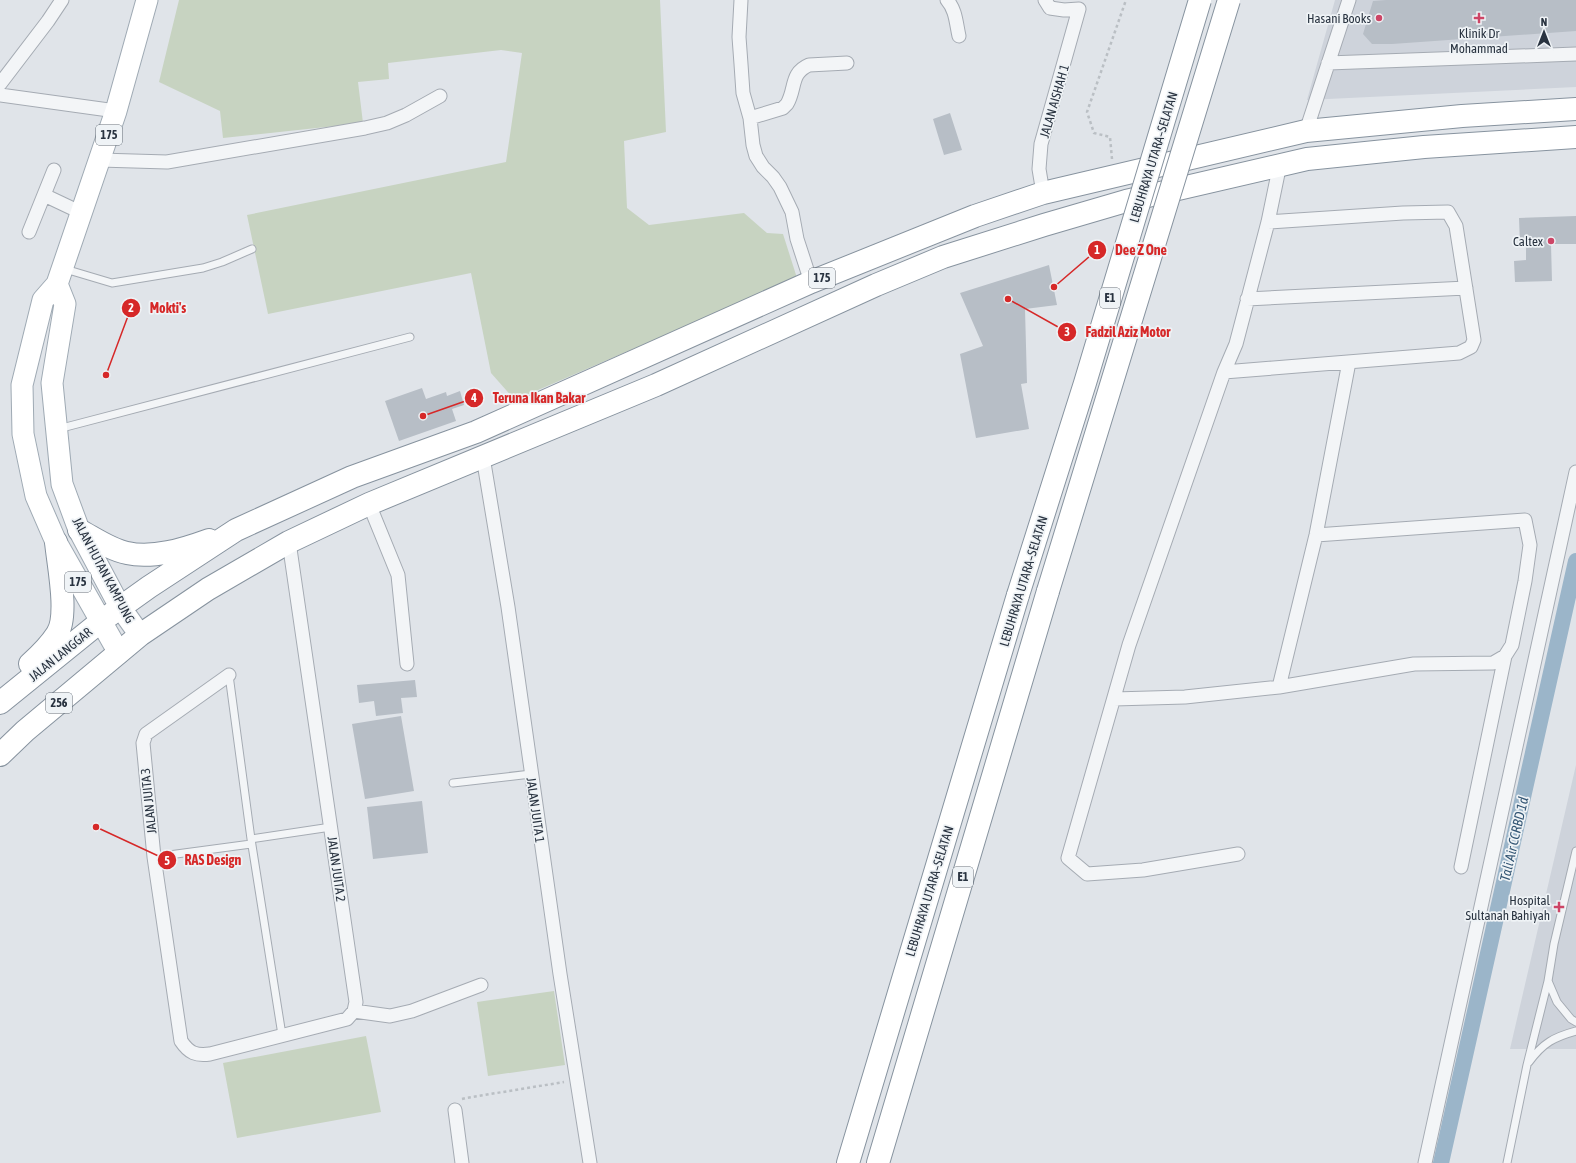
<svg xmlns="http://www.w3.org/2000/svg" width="1576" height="1163" font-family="'Asap Condensed',sans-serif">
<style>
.built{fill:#ced3db}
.green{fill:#c7d3c1}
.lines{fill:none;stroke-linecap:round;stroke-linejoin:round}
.canal{stroke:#9bb5c9;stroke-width:16}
.building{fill:#b7bec6}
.service-casing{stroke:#a5abb3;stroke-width:9}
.minor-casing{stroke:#a5abb3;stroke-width:15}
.primary-casing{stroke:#9faab4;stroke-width:23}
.trunk-casing{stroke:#87939f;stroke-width:24}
.motorway-casing{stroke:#87939f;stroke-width:24}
.path{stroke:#babfc4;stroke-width:2.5;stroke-dasharray:3 3;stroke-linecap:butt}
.service{stroke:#f3f5f7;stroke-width:7}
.minor{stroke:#f3f5f7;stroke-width:13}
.primary{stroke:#fff;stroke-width:21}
.trunk{stroke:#fff;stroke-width:22}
.motorway{stroke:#fff;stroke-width:22}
.motorway-bridge-casing{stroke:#87939f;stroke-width:24;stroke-linecap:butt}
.motorway-bridge{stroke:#fff;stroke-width:22}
.poi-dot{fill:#cd4566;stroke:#eff3f6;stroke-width:1.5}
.labels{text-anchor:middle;stroke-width:3.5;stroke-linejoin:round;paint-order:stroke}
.shield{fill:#eff3f6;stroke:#646d77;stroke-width:1}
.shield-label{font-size:12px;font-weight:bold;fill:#293340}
.poi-label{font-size:13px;fill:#293340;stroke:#eff3f6;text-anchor:end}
.street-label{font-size:13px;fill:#293340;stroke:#eff3f6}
.water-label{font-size:14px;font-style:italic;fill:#335674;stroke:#eff3f6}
.leader{fill:none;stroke:#d62828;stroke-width:1.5}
.callout-dot{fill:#d62828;stroke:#eff3f6;stroke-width:1.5}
.mark-label{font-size:12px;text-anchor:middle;font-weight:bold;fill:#fff}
.callout-label{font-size:14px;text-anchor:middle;font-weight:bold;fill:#d62828;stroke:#eff3f6;stroke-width:3.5;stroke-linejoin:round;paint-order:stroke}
</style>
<rect width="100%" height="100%" fill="#e0e4e9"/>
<!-- built -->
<path class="built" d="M1335,0H1576V87L1307,100Z
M1576,765V1049H1510Z"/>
<!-- green -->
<path class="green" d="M179,0H660L666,132L624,141L627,208L649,225L744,213L767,233L783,234L797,278L515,400L491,373L471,273L268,314L247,215L506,162L522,53L501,50L388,63L389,79L358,82L363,123L223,138L220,111L159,82Z
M554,991L565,1065L488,1076L477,1002Z
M366,1036L381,1112L237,1138L223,1063Z"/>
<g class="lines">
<!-- canal -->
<path class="canal" d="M1441,1163L1576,561"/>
</g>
<!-- building -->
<path class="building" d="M1386,0H1576V31L1392,44H1372L1363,34L1373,1Z
M950,113L962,150L944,155L933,119Z
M1576,216V244H1551L1552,281L1515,282L1514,261L1526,260V244L1520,245L1519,218Z
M1049,265L1057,305L1025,309L1027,383L1021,384L1029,429L976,438L960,354L983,346L960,293Z
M422,388L426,399L446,392L447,396L460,391L464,405L452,409L456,421L399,441L385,401Z
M415,680L417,697L401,698L403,713L376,716L374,701L359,703L357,685Z
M401,716L414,791L365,799L352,724Z
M422,801L428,853L373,859L367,807Z"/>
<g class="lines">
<defs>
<path id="service" d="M65,269L112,283L203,268L222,262L252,249
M58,429L410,337
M229,675L251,839L282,1035
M453,783L531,774
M251,839L331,827
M1576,851L1554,944L1548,981L1557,1002L1571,1019L1576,1022
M154,857L251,844
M1529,1062C1543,1043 1554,1037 1576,1031
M1507,1163L1527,1065L1548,981"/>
<path id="minor" d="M741,0L739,37L741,64L743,93L750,118L753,145L756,156L763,167L773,177L780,187L792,212L797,239L811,282
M947,0C956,10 956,23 959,36
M1328,63L1576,54
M0,84L48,21L62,0
M0,95L116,111
M750,118L783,108L787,104C796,89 790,73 809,65L847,63
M1306,131L1349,0
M100,160L167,162L365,128L387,123L406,115L440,96
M1043,193L1039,169L1041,144L1079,9L1064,10L1050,8L1045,0
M44,195L82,213
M29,232L54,170
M1247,299L1466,288
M1224,372L1459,353L1471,347L1474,340L1456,226L1448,212L1403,213L1268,222
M483,457L508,607L560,974L590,1163
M369,504L398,575L407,664
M229,675L146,734L143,743L154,857L181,1041C189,1053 196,1056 210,1054L347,1019L354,1011L356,1002L289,542
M1279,687L1316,535L1349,362
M1114,699L1185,697L1279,687L1414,664L1493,663L1505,656L1512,645L1525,581L1530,545L1525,520L1316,535
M1238,854L1143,870L1087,874L1068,858L1129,645L1224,372L1236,344L1268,222L1280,164
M1461,867L1505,656
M354,1011L390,1016L412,1011L481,985
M455,1110L462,1163
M1425,1163L1576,472"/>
<path id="primary" d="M57,284L65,304L52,383L62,484L79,530L120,607L140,635
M119,653L56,542L36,496L23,434L22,385L43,300L57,284L116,111L147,0"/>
<path id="trunk" d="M79,530C94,538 111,550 127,553C153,559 184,549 209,540
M30,664C40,655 50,645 57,634C69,616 58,564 56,542
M0,703L100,622L149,587L236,530L352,477L476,432L811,282L975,216L1043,193L1306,131L1462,116L1576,109
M0,755L25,731L140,635L208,589L289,542L369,504L656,385L876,285L943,257L1044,225L1126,201L1307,159L1424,147L1576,137"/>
<path id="motorway" d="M848,1163L1018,595
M878,1163L1048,591"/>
</defs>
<!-- service casing -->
<use href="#service" class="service-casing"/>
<!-- minor casing -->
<use href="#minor" class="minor-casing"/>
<!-- primary casing -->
<use href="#primary" class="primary-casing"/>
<!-- trunk casing -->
<use href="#trunk" class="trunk-casing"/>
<!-- motorway casing -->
<use href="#motorway" class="motorway-casing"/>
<!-- path -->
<path class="path" d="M1112,159L1110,137L1094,133L1087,112L1126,0
M462,1099L466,1098L564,1082"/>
<!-- service -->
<use href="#service" class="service"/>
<!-- minor -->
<use href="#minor" class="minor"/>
<!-- primary -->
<use href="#primary" class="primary"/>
<!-- trunk -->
<use href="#trunk" class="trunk"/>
<!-- motorway -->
<use href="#motorway" class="motorway"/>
<defs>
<path id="motorway-bridge" d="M1048,591L1229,0
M1018,595L1085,383L1200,0"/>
</defs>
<!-- motorway-bridge casing -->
<use href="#motorway-bridge" class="motorway-bridge-casing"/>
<!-- motorway-bridge -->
<use href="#motorway-bridge" class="motorway-bridge"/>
</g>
<!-- markers -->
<g class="poi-dot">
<circle cx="1379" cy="18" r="4"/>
<path d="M1477 12h4v4h4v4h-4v4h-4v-4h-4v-4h4z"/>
<circle cx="1551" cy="241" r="4"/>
<path d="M1557 901h4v4h4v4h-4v4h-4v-4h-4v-4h4z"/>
</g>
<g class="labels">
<!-- shield labels -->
<g class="shield">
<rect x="96" y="125" width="26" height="20" rx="3"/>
<rect x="809" y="268" width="26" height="20" rx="3"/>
<rect x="1100" y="288" width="20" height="20" rx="3"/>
<rect x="65" y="572" width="26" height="20" rx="3"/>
<rect x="46" y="693" width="26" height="20" rx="3"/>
<rect x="953" y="867" width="20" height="20" rx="3"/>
</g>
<g class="shield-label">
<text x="109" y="139">175</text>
<text x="822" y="282">175</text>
<text x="1110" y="302">E1</text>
<text x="78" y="586">175</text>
<text x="59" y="707">256</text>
<text x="963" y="881">E1</text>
</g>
<!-- poi labels -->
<g class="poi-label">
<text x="1371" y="23">Hasani Books</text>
<text x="1479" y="38" text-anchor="middle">Klinik Dr<tspan x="1479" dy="15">Mohammad</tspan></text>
<text x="1543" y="246">Caltex</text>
<text x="1550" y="905">Hospital<tspan x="1550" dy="15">Sultanah Bahiyah</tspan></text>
</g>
<!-- street labels -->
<g class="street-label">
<text transform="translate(1054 101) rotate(-74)" y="5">JALAN AISHAH 1</text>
<text transform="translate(1153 157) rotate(-73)" y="5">LEBUHRAYA UTARA–SELATAN</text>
<text transform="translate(104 570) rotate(62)" y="5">JALAN HUTAN KAMPUNG</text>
<text transform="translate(1023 581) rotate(-73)" y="5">LEBUHRAYA UTARA–SELATAN</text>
<text transform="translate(60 654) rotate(-39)" y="5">JALAN LANGGAR</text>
<text transform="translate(148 801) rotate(-96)" y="5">JALAN JUITA 3</text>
<text transform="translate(536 810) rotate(82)" y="5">JALAN JUITA 1</text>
<text transform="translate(337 869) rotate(82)" y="5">JALAN JUITA 2</text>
<text transform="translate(929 891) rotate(-73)" y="5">LEBUHRAYA UTARA–SELATAN</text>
</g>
<!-- water labels -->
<g class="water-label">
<text transform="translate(1514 839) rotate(-77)" y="5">Tali Air CCRBD 1d</text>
</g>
</g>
<!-- callouts -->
<path class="leader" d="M1054 287L1097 250M106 375L131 308M1008 299L1067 332M423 416L474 398M96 827L167 860"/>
<g class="callout-dot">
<circle cx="1054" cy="287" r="4"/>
<circle cx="106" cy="375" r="4"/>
<circle cx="1008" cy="299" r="4"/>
<circle cx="423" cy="416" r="4"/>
<circle cx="96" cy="827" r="4"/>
<circle cx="1097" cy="250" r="10"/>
<circle cx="131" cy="308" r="10"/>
<circle cx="1067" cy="332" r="10"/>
<circle cx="474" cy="398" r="10"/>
<circle cx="167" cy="860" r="10"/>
</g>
<g class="mark-label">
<text x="1097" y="254">1</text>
<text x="131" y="312">2</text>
<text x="1067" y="336">3</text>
<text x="474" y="402">4</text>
<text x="167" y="865">5</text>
</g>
<g class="callout-label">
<text x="1141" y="255">Dee Z One</text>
<text x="168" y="313">Mokti's</text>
<text x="1128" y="337">Fadzil Aziz Motor</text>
<text x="539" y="403">Teruna Ikan Bakar</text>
<text x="213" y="865">RAS Design</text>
</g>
<!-- north arrow -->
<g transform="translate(1544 32)" stroke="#eff3f6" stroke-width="3" paint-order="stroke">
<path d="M0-3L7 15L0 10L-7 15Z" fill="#293340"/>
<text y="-6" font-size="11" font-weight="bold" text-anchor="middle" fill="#293340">N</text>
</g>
</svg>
